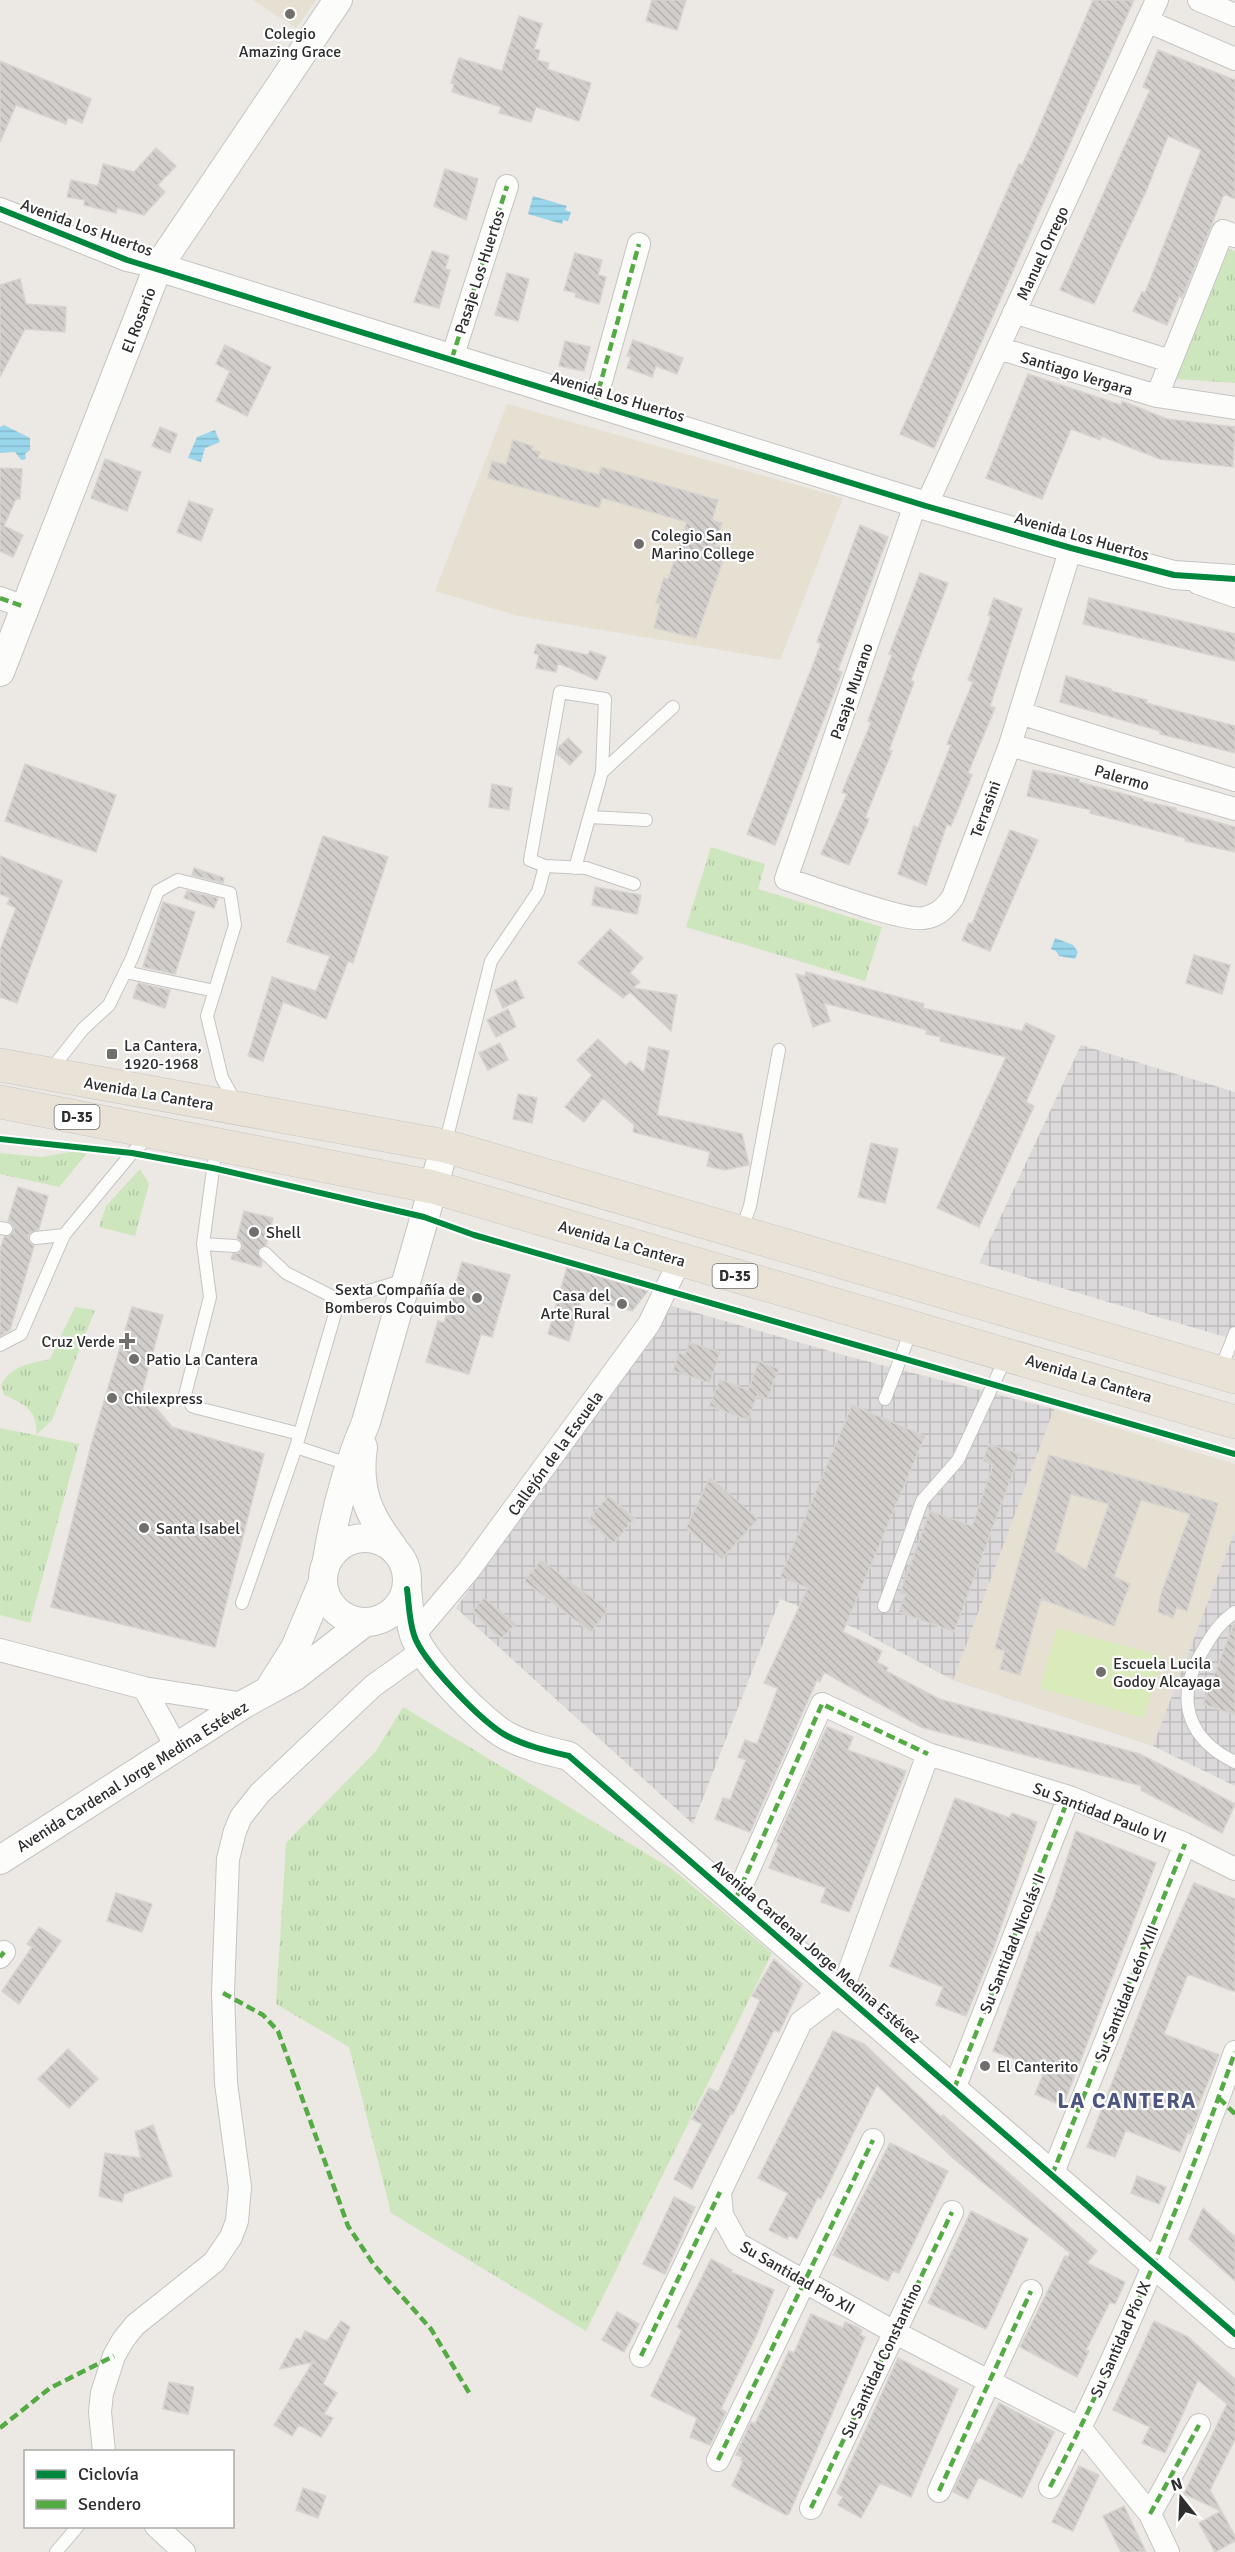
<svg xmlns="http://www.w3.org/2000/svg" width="1235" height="2552" font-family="Signika,sans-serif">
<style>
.industrial{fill:url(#industrial-grid)}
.education{fill:#e6e0d3}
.grass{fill:url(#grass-tufts)}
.pitch{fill:#d9eabb}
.water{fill:url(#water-rules)}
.building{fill:url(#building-back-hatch);stroke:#d7d4d0;stroke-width:1.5;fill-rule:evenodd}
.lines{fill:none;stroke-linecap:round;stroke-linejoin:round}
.service-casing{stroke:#c5c4c5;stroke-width:14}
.minor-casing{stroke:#c5c4c5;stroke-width:24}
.tertiary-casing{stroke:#c5c4c5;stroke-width:30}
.trunk-casing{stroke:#c6c5c4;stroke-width:34}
.service{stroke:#fcfcfb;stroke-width:12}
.minor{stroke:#fcfcfb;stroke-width:22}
.tertiary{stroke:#fcfcfb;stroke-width:28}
.trunk{stroke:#e9e2d6;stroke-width:33}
.quiet{stroke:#54ab44;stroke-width:4.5;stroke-dasharray:9 4.5;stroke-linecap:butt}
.cycleway-casing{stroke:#fff;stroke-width:10}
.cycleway{stroke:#00873e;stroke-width:6}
.poi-dot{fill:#706f6e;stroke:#fff;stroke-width:2}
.labels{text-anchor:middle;stroke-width:4.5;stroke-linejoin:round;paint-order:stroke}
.shield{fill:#fff;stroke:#6d6d6d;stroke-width:1.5}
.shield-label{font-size:15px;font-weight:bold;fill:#2e2e2e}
.poi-label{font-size:16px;fill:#2e2e2e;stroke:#fff;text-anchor:start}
.street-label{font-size:16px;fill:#2e2e2e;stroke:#fff}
.district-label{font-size:22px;font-weight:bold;letter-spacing:1.5px;fill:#4d5680;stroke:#fff}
</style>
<defs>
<pattern id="industrial-grid" width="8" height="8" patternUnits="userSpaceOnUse" patternTransform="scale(1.5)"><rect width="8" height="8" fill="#dcd9db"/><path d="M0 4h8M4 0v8" fill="none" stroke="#bdbbbc"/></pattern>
<pattern id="grass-tufts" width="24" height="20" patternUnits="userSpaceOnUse" patternTransform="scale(1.5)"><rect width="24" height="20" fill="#cee6be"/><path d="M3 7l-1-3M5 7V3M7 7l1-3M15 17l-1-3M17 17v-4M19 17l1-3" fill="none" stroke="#b1c6a4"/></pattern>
<pattern id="water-rules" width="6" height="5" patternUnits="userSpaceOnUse" patternTransform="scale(1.5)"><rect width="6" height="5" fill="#99d6ec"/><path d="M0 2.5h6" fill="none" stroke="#84b8cb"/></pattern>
<pattern id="building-back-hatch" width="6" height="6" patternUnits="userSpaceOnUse" patternTransform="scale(1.5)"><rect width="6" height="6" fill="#d1cecb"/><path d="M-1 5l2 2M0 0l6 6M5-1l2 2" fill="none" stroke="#b4b1af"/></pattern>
</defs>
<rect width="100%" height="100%" fill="#ece8e4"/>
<!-- industrial -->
<path class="industrial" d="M1081,1045L1235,1092V1340L979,1263Z
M672,1306L854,1358L1054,1409L1109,1430L1235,1465V1786L1153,1746L953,1680L855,1628L780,1599L693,1824L456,1608Z"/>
<!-- education -->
<path class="education" d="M253,0H316L296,28Z
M507,404L843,498L780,660L518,616L435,591Z
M1054,1409L1235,1464V1531L1153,1746L953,1680Z"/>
<!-- grass -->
<path class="grass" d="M1229,249L1235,251V383L1176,379Z
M711,847L765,864L758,889L882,927L865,981L686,927Z
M76,1151H89L59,1187L0,1174V1153L42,1157Z
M140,1169L149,1184L135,1236L99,1227L106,1206Z
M75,1307L95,1310L52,1420L36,1435C39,1411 24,1404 4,1395L1,1385C12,1365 29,1364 50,1359Z
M0,1428L79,1444L30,1623L0,1615Z
M403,1707L672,1869L772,1953L586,2331L391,2213L349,2047L276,2004L286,1843L376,1751Z"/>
<!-- pitch -->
<path class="pitch" d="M1057,1628L1162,1656L1144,1718L1040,1688Z"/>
<!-- water -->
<path class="water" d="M533,196L567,206L565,210L571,212L568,221L563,220L562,224L528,214Z
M4,425L30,438V450L25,454L26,459L21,460L15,452L0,453V427Z
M215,430L220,442L205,448L201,462L188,458L197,437Z
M1055,938L1073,945L1078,952L1075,959L1059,956L1056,951L1051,949Z"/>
<!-- building -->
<path class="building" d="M652,0H686L677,30L646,21Z
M1093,0H1134L934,448L900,434L1019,164L1022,165L1035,137Z
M519,16L542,24L534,49L540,50L537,60L549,63L547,69L591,83L579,121L536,107L531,122L499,113L501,107L452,92L454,84L451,83L459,58L502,71Z
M1158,50L1235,80V199L1224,194L1182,298L1179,296L1167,325L1133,311L1142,292L1145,293L1201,150L1168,136L1147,189L1094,304L1060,290L1150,90L1143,87Z
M0,61L91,99L82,123L68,117L66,124L16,105L0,142Z
M156,148L176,166L158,185L165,192L144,215L117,208L116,213L84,205L85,200L67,197L71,180L98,186L103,164L134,172Z
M445,169L478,179L466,220L434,206Z
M432,251L449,256L445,269L450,270L439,308L414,302Z
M575,253L602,260L598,275L606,277L599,304L575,297L576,293L564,290Z
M507,273L529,279L518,321L495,315Z
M20,279L26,304L66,307L65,332L25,329L0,377V285Z
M633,340L683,358L677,374L656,366L652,377L627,368L631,357L627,356Z
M565,341L590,347L584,371L559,366Z
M225,345L271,367L247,416L216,401L230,371L216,364Z
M1028,374L1121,405L1122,401L1167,419L1235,427L1233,467L1160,459L1101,436L1100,440L1071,429L1042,499L986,478Z
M160,427L177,434L170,453L152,446Z
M513,440L533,446L532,450L540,452L538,458L599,475L601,467L718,500L712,520L722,523L715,546L727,549L696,638L654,628L660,604L656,603L664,578L668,579L687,522L602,498L599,508L488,478L492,461L506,465Z
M105,459L141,472L127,511L91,498Z
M0,468L22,469L20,499H16L4,526L23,535L13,557L0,551Z
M189,501L213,509L201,541L177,532Z
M860,525L888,537L838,670L842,672L775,845L747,834L821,644L817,642Z
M920,573L948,583L911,680L914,682L889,750L892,751L865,818L869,819L849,865L821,854L847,794L842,792L871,723L868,721L892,655L889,654Z
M994,598L1022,609L990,706L995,708L968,773L972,775L951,826L947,824L926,885L898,874L914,826L918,828L951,745L947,744L973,682L968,680L991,617L988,615Z
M1089,598L1235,634V661L1083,624Z
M537,644L588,655L590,651L606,657L597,680L558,663L556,672L536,668L539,655L534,653Z
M1066,676L1111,689V691L1147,700L1146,703L1235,726V753L1160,734V731L1060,702Z
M568,738L582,752L570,765L557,754L558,748Z
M25,764L116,795L96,852L5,821Z
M1033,770L1079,779V782L1143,799V801L1176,808V811L1235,827V852L1185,841V838L1090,813L1091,810L1027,796Z
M492,784L512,788L509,810L489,807Z
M1010,830L1038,840L990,951L962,940L969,923L972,924Z
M323,836L388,857L353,963L348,961L326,1019L283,1002L263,1061L248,1056L272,977L316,991L330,956L287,942Z
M0,856L62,881L17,1003L0,997V950L16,908L7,904L10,898L0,894Z
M194,868L224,878L223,883L192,875Z
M595,887L641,895L637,914L592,905Z
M187,891L218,898L214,908L184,898Z
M163,902L195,912L175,974L143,967Z
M610,929L643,958L630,973L640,982L633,988L677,995L671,1031L630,992L623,998L578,963Z
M1194,955L1230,965L1222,994L1186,983Z
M806,972L924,1004L923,1008L1022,1031L1026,1023L1055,1036L1026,1102L1034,1106L979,1227L937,1208L1006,1057L940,1041L941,1037L926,1034L927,1030L824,1003L830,1021L813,1027L796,974L805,976Z
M516,980L524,998L503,1008L495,990Z
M138,983L170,990L165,1008L133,998Z
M508,1009L516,1027L496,1037L487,1020Z
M598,1039L626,1066L630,1061L644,1073L649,1047L669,1051L657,1115L742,1134L749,1165L725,1170L707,1166L710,1152L633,1132L634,1125L603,1098L584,1122L565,1107L592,1075L577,1060Z
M500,1043L508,1060L488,1070L479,1053Z
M518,1094L537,1098L532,1123L513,1119Z
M871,1143L898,1149L885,1203L858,1197Z
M18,1187L48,1196L39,1229L28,1235L29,1242L34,1246L10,1330L0,1336V1250L4,1237L9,1236L14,1231L13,1226L8,1221Z
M244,1211L273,1218L266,1245L257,1251L262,1262L261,1267L231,1259L233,1254L239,1253L243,1247L242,1242L237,1238Z
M462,1262L510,1275L492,1337L481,1334L469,1374L426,1362L438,1321L444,1323Z
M567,1267L648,1291L632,1311L582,1297L569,1341L548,1334Z
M132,1307L163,1315L139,1403L156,1408L172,1427L264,1454L215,1647L51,1607L91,1445Z
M689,1342L720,1352L710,1383L673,1371L679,1352L685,1355Z
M759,1361L779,1369L767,1400L757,1396L748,1420L709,1406L720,1379L748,1390Z
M852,1405L925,1436L843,1632L882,1651L877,1662L888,1668L886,1671L939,1699L1140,1754L1190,1780L1235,1804L1222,1833L1141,1790L1142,1786L921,1727L824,1672L820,1682L817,1680L750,1832L715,1819L723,1798L730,1800L746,1760L738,1757L745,1740L757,1744L778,1688L764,1683L808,1588L780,1577Z
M989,1444L1020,1454L954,1632L899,1612L905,1595L900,1593L930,1511L972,1526L993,1465L983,1461Z
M1049,1455L1218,1503L1187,1611L1177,1607L1173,1618L1158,1612L1161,1594L1190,1514L1141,1500L1114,1577L1130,1584L1114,1626L1041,1599L1020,1675L1000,1669L1005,1651L995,1648ZM1071,1494L1109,1504L1086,1570L1055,1551Z
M710,1477L758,1519L722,1559L686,1528Z
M608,1496L635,1518L614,1543L587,1521Z
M541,1560L608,1610L591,1632L524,1581Z
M484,1598L516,1624L501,1639L472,1611Z
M1234,1623L1235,1624V1715L1203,1704Z
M827,1727L853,1737L848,1750L906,1771L849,1912L821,1902L826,1888L769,1868L779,1843L776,1842Z
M955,1798L1010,1818L1012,1813L1037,1822L994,1947L966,2016L936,2005L943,1987L890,1966Z
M1076,1831L1156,1863L1063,2106L1035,2094L1045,2070L993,2051L1037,1932L1040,1933L1054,1898Z
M1194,1883L1235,1899V1992L1188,1974L1164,2034L1219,2055L1197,2109L1200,2110L1190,2134L1188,2132L1180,2152L1126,2130L1115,2157L1087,2147L1162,1955Z
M116,1893L152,1904L142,1932L107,1921Z
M39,1927L61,1941L19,2004L2,1991L32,1947L27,1944Z
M774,1959L802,1984L779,2032L774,2030L733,2114L731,2113L692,2189L674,2179L702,2124L692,2119L709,2088L718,2092L760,2000L752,1996Z
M833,2031L864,2044L941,2117L943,2115L1097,2251L1087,2263L1125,2282L1115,2304L1110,2302L1086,2350L1089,2351L1077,2377L1020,2347L1065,2256L1068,2257L1070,2253L954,2159L877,2085L821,2199L818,2197L797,2239L789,2235L787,2239L769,2230L788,2193L758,2178Z
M68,2049L98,2079L69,2108L38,2079Z
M153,2125L172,2176L124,2194L122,2202L99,2196L105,2153L141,2158L135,2132Z
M890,2143L948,2171L899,2273L893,2271L888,2281L833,2255Z
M1137,2176L1166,2187L1159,2204L1131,2193Z
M674,2197L695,2207L665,2274L643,2264Z
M1203,2208L1235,2237V2281L1189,2239Z
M971,2211L1028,2239L986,2329L928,2303Z
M711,2259L732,2270L731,2272L774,2290L757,2334L721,2409L726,2412L710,2445L690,2437L697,2418L651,2396L682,2330L677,2327Z
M617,2312L639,2324L624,2352L602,2340Z
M811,2314L843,2328L845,2322L857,2327L862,2330L860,2335L865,2337L789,2514L786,2515L732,2486L743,2461L741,2460L742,2457L736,2455L751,2422L755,2424L789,2351L794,2353Z
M341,2321L350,2327L323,2384L337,2393L324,2414L333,2418L321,2437L299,2425L292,2436L274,2425L313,2362L280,2369L296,2338L301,2340L305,2331L327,2341Z
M1154,2321L1188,2337L1235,2379V2439L1210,2490L1235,2536V2541L1215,2552L1199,2523L1221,2511L1184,2494L1227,2404L1198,2380L1165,2453L1142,2443L1150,2427L1113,2410Z
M898,2358L958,2389L911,2497L880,2483L861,2518L838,2505L843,2497L837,2493Z
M169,2382L194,2387L188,2414L163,2409Z
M999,2403L1054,2432L1022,2498L979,2477L968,2499L953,2492L976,2442L979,2444Z
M1079,2466L1099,2475L1073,2531L1052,2522Z
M303,2488L326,2496L318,2518L296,2510Z
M1124,2506L1146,2552H1121L1103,2516Z"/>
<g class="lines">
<defs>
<path id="service" d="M602,772L673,707
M590,817L646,820
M545,866L530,860L560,692L605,699L602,772L575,868
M125,972L215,991
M49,1072L83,1029L109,1005L132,958L158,891L178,880L230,893L235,925L207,1016L222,1078L236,1103
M445,1145L491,961L538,892L545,866L586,868L634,884
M216,1147L203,1244L210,1297L185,1395L192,1406L198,1408L300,1434
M0,1228L6,1229
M741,1232L750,1206L779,1050
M36,1238L64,1235
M203,1244L235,1246
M265,1253L286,1273L339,1300L405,1280
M339,1300L296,1447L348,1464
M0,1345L21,1334L64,1235L132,1153L150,1136
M1220,1371L1235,1333
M885,1399L912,1328
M242,1603L296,1447
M884,1606L922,1501L958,1460L1007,1355
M1235,1612C1216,1625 1209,1640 1198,1659C1175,1704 1191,1741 1235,1762
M56,2552L78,2526"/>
<path id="minor" d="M1199,0L1235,15
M1147,21L1235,59
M0,209L127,260L158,267
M1014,312L1170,361
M998,348L1157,396L1235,408
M452,358L507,186
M1157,396L1223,231L1235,236
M595,403L639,244
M916,502L786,879C812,887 903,922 924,918C937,916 946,908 953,897L1010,745L1071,548
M926,506L1157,0
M1198,583L1235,596
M0,598L25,607
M1020,713L1235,780
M1010,745L1235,809
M414,1635L469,1570L649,1324L680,1260
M0,1650L144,1688L244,1704
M144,1688L177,1748
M928,1754L842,1991L801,2022L720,2192L722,2215L738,2244L894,2332L1081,2429L1150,2514L1168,2552
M736,1898L822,1704L928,1754L1069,1797L1185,1844L1235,1869
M0,1957L4,1952
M954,2089L1069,1797
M1052,2175L1185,1844
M641,2356L720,2192
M104,2452L100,2412L102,2393L114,2356L123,2340L135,2325L214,2262L231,2237L237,2221L240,2187L226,2083L223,1993L228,1859L235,1831L241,1817L260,1793L373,1686L422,1651
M718,2460L873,2140
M1050,2487C1123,2348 1182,2200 1235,2052
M939,2491L1031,2291
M811,2508L952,2212
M1150,2514L1199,2425
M156,2526L184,2552"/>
<path id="tertiary" d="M158,267L926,506L1071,548L1174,575L1235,579
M0,672L158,267L338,0
M363,1447C357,1489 368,1515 393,1547
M323 1580a42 42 0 1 1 84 0a42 42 0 1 1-84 0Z
M327,1560C335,1511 347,1467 366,1422L445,1146
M407,1589C409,1604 409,1620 414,1635C422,1661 483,1723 507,1736C526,1746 548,1751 569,1756L1235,2334
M271,1686L295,1648L322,1584
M0,1860L244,1704L295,1676L365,1622"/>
<path id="trunk" d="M0,1065L445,1146L1235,1377
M0,1102L433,1187L1235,1422"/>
</defs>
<!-- service casing -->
<use href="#service" class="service-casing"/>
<!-- minor casing -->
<use href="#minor" class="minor-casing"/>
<!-- tertiary casing -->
<use href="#tertiary" class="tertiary-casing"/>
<!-- trunk casing -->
<use href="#trunk" class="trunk-casing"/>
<!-- service -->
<use href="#service" class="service"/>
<!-- minor -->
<use href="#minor" class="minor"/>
<!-- tertiary -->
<use href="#tertiary" class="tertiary"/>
<!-- trunk -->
<use href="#trunk" class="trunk"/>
<!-- quiet -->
<path class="quiet" d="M452,358L507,186
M595,403L639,244
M0,598L25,607
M736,1898L822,1704L928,1754
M0,1957L4,1952
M223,1993L263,2015L278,2031L348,2226L374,2265L431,2329L471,2396
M954,2089L1069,1797
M1219,2098L1235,2114
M1052,2175L1185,1844
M641,2356L720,2192
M0,2428L50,2388L114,2356
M718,2460L873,2140
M1050,2487C1123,2348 1182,2200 1235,2052
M939,2491L1031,2291
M811,2508L952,2212
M1150,2514L1199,2425"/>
<defs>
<path id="cycleway" d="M0,209L127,260L926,506L1071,548L1174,575L1235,579
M0,1139L132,1153L213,1168L424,1217L474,1235L1235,1454
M407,1589C409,1604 409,1620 414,1635C422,1661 483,1723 507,1736C526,1746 548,1751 569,1756L1235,2334"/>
</defs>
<!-- cycleway casing -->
<use href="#cycleway" class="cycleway-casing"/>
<!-- cycleway -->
<use href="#cycleway" class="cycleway"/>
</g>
<!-- markers -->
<g class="poi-dot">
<circle cx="290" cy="14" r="6"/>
<circle cx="639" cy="544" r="6"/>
<rect x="106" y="1048" width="12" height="12" rx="3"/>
<circle cx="254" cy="1232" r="6"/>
<circle cx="477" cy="1298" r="6"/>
<circle cx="622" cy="1304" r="6"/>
<path d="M124 1332h6v6h6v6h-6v6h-6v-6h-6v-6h6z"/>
<circle cx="134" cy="1359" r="6"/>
<circle cx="112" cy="1398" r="6"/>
<circle cx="144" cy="1528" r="6"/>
<circle cx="1101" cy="1672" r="6"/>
<circle cx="985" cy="2066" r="6"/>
</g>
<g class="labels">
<!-- shield labels -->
<g class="shield">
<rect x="54.5" y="1105" width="45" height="24" rx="4.5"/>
<rect x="712.5" y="1264" width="45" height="24" rx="4.5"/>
</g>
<g class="shield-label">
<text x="77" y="1122">D-35</text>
<text x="735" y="1281">D-35</text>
</g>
<!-- poi labels -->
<g class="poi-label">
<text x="290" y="39" text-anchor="middle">Colegio<tspan x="290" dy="18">Amazing Grace</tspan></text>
<text x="651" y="541">Colegio San<tspan x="651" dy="18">Marino College</tspan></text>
<text x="124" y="1051">La Cantera,<tspan x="124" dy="18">1920-1968</tspan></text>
<text x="266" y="1238">Shell</text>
<text x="465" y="1295" text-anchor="end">Sexta Compañía de<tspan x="465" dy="18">Bomberos Coquimbo</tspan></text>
<text x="610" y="1301" text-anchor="end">Casa del<tspan x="610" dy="18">Arte Rural</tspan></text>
<text x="115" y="1347" text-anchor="end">Cruz Verde</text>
<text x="146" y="1365">Patio La Cantera</text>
<text x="124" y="1404">Chilexpress</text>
<text x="156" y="1534">Santa Isabel</text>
<text x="1113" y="1669">Escuela Lucila<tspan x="1113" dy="18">Godoy Alcayaga</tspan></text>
<text x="997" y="2072">El Canterito</text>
</g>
<!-- street labels -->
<g class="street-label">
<text transform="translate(87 227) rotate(20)" y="6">Avenida Los Huertos</text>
<text transform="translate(1042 253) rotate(-65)" y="6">Manuel Orrego</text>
<text transform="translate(479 272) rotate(-72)" y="6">Pasaje Los Huertos</text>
<text transform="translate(138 320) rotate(-69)" y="6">El Rosario</text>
<text transform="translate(1077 373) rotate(17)" y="6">Santiago Vergara</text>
<text transform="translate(618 396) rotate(17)" y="6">Avenida Los Huertos</text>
<text transform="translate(1082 536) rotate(16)" y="6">Avenida Los Huertos</text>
<text transform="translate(851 691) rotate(-71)" y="6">Pasaje Murano</text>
<text transform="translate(1122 777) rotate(16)" y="6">Palermo</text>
<text transform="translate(985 809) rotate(-70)" y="6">Terrasini</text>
<text transform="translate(149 1093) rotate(10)" y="6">Avenida La Cantera</text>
<text transform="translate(622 1243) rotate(16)" y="6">Avenida La Cantera</text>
<text transform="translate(1089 1378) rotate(17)" y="6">Avenida La Cantera</text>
<text transform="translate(555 1453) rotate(-54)" y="6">Callejón de la Escuela</text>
<text transform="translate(132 1776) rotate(-32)" y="6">Avenida Cardenal Jorge Medina Estévez</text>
<text transform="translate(1100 1812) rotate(21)" y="6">Su Santidad Paulo VI</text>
<text transform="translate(1012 1943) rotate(-68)" y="6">Su Santidad Nicolás II</text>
<text transform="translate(817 1951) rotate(41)" y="6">Avenida Cardenal Jorge Medina Estévez</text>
<text transform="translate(1126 1993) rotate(-68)" y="6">Su Santidad León XIII</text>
<text transform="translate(798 2277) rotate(30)" y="6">Su Santidad Pío XII</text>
<text transform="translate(1120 2339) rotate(-66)" y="6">Su Santidad Pío IX</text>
<text transform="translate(881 2360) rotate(-65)" y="6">Su Santidad Constantino</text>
</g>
<!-- district labels -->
<g class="district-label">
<text x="1127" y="2108">LA CANTERA</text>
</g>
</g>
<!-- legend -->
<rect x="24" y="2450" width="210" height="78" fill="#ffffff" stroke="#ababab" stroke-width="1.5"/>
<rect x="36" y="2470" width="30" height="9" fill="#00873e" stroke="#ababab" stroke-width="1.5"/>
<text x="78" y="2480" font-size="18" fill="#2e2e2e">Ciclovía</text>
<rect x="36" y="2500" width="30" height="9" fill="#54ab44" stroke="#ababab" stroke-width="1.5"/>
<text x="78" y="2510" font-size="18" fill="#2e2e2e">Sendero</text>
<!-- north arrow -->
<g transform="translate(1181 2498) rotate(342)" stroke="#ffffff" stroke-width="4.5" paint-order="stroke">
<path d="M0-4.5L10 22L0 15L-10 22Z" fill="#2e2e2e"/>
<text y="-9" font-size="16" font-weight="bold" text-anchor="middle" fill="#2e2e2e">N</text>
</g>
</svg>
